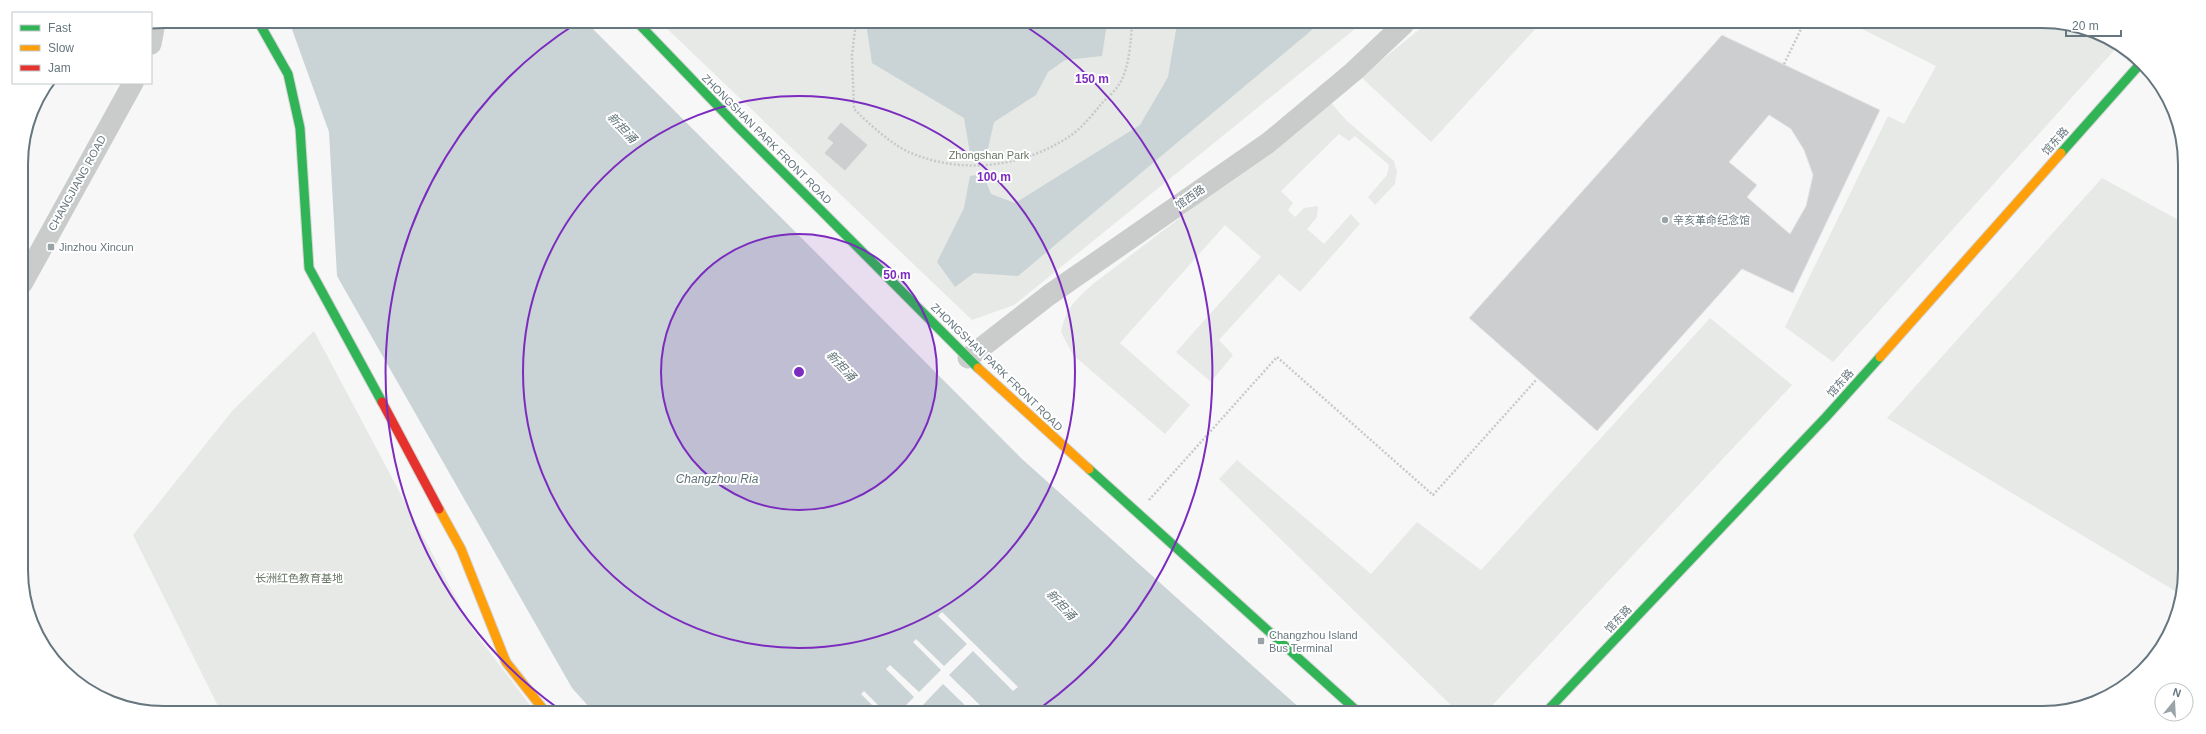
<svg xmlns="http://www.w3.org/2000/svg" width="2206" height="734" font-family="Helvetica,'Noto Sans SC',sans-serif">
<style>
.green{fill:#e6e9e5}
.water{fill:#cad3d5}
.pier{fill:#f7f7f7}
.building{fill:#cccecf;stroke:#e6e6e6;fill-rule:evenodd}
.lines{fill:none;stroke-linecap:round;stroke-linejoin:round}
.fast-casing{stroke:#d3d4d5;stroke-width:11}
.slow-casing{stroke:#d3d4d5;stroke-width:11}
.jam-casing{stroke:#d3d4d5;stroke-width:11}
.path{stroke:#c8c9ca;stroke-width:2.5;stroke-dasharray:2 2;stroke-linecap:butt}
.street{stroke:#cacccc;stroke-width:21}
.fast{stroke:#30b455;stroke-width:9}
.slow{stroke:#ff9f0a;stroke-width:9}
.jam{stroke:#e5322d;stroke-width:9}
.ring{fill:none;stroke:#7b2cbf;stroke-width:2}
.poi-dot{fill:#99a3a8;stroke:#fff;stroke-width:1.5}
.labels{text-anchor:middle;stroke-width:4;stroke-linejoin:round;paint-order:stroke}
.street-label{font-size:11px;fill:#66767e;stroke:#fff}
.park-label{font-size:11px;fill:#697765;stroke:#fff}
.poi-label{font-size:11px;fill:#66767e;stroke:#fff;text-anchor:start}
.water-label{font-size:12px;font-style:italic;fill:#617478;stroke:#fff}
.rim{fill:none;stroke:#66767e;stroke-width:2}
.centre{fill:#7b2cbf;stroke:#fff;stroke-width:2}
.ring-label{font-size:12px;text-anchor:middle;font-weight:bold;fill:#7b2cbf;stroke:#fff;stroke-width:4;stroke-linejoin:round;paint-order:stroke}
</style>
<rect width="100%" height="100%" fill="#f7f7f7"/>
<!-- green -->
<path class="green" d="M660,22L1361,24L1014,305L972,320Z
M1426,24L1539,25L1431,142L1361,77Z
M1854,25L2080,26L2114,40L2119,45L1833,362L1785,327L1888,116L1904,124L1936,66Z
M1331,103L1347,121L1394,161L1397,172L1395,184L1375,205L1368,197L1387,175L1389,165L1355,136L1349,141L1339,134L1281,191L1293,203L1288,210L1295,217L1304,208L1318,206L1317,217L1307,229L1324,244L1351,214L1360,224L1300,292L1279,274L1219,340L1233,355L1211,382L1176,352L1261,257L1225,225L1120,343L1190,405L1165,434L1073,355L1061,332C1066,308 1075,300 1093,284Z
M2102,178L2182,222L2180,594L1887,418Z
M1710,318L1792,385L1487,711H1457L1219,479L1237,460L1371,574L1417,522L1481,570Z
M314,331L473,630L533,709L219,708L133,535L233,410Z"/>
<!-- water -->
<path class="water" d="M289,21L586,22L1022,459L1303,711L591,709L572,688L337,276L329,132Z
M866,23H1107L1102,56L1065,60L1048,72L1036,95L994,122L986,157L971,159L964,118L872,63Z
M1177,24H1319L1018,276L974,273L955,287L937,262L964,208L970,176L983,174L991,194L1015,203L1140,125L1168,77Z"/>
<!-- pier -->
<path class="pier" d="M942,612L1018,687L1013,691L973,651L949,675L985,710H970L943,684L922,706L926,710H901L914,697L886,669L890,665L919,692L941,670L913,642L916,639L944,666L967,644L938,616Z
M864,691L883,710H877L861,694Z"/>
<!-- building -->
<path class="building" d="M1722,35L1880,110L1793,293L1742,269L1597,431L1469,318ZM1769,115L1791,129L1804,150L1813,175L1806,206L1790,234L1747,197L1757,185L1729,162Z
M841,122L868,145L845,171L824,153L833,143L827,138Z"/>
<g class="lines">
<defs>
<path id="fast" d="M258,21L288,74L300,128L309,268L382,402
M637,22L737,126L978,368
M2061,153L2141,63
M1089,469L1357,711
M1547,711L1826,417L1880,357"/>
<path id="slow" d="M1880,357L2061,153
M978,368L1089,469
M439,509L461,549L506,662L543,709"/>
<path id="jam" d="M382,402L439,509"/>
</defs>
<!-- fast casing -->
<use href="#fast" class="fast-casing"/>
<!-- slow casing -->
<use href="#slow" class="slow-casing"/>
<!-- jam casing -->
<use href="#jam" class="jam-casing"/>
<!-- path -->
<path class="path" d="M851,23L855,30L852,55L854,109C868,123 893,146 911,153C963,175 1024,167 1070,136C1082,128 1093,114 1102,103C1108,97 1116,90 1120,83C1129,68 1131,41 1132,23
M1784,64L1803,25
M1149,500L1277,357L1433,495L1537,379"/>
<!-- street -->
<path class="street" d="M151,44L155,23
M22,284L133,83
M968,358L1049,295L1268,143L1353,72L1404,24"/>
<!-- fast -->
<use href="#fast" class="fast"/>
<!-- slow -->
<use href="#slow" class="slow"/>
<!-- jam -->
<use href="#jam" class="jam"/>
</g>
<!-- distance rings -->
<circle cx="799" cy="372" r="138" fill="#7b2cbf" fill-opacity=".12"/>
<g class="ring">
<circle cx="799" cy="372" r="138"/>
<circle cx="799" cy="372" r="276"/>
<path d="M559 709A414 414 0 0 1 577 23M1024 25A414 414 0 0 1 1039 709"/>
</g>
<!-- markers -->
<g class="poi-dot">
<circle cx="1665" cy="220" r="4"/>
<rect x="47" y="243" width="8" height="8" rx="2"/>
<rect x="1257" y="637" width="8" height="8" rx="2"/>
</g>
<g class="labels">
<!-- street labels -->
<g class="street-label">
<text transform="translate(767 139) rotate(45)" y="4">ZHONGSHAN PARK FRONT ROAD</text>
<text transform="translate(2055 141) rotate(-48)" y="4">馆东路</text>
<text transform="translate(77 183) rotate(-61)" y="4">CHANGJIANG ROAD</text>
<text transform="translate(1190 197) rotate(-35)" y="4">馆西路</text>
<text transform="translate(997 367) rotate(44)" y="4">ZHONGSHAN PARK FRONT ROAD</text>
<text transform="translate(1840 383) rotate(-48)" y="4">馆东路</text>
<text transform="translate(1618 619) rotate(-47)" y="4">馆东路</text>
</g>
<!-- park labels -->
<g class="park-label">
<text x="989" y="159">Zhongshan Park</text>
<text x="299" y="582">长洲红色教育基地</text>
</g>
<!-- poi labels -->
<g class="poi-label">
<text x="1673" y="224">辛亥革命纪念馆</text>
<text x="59" y="251">Jinzhou Xincun</text>
<text x="1269" y="639">Changzhou Island<tspan x="1269" dy="13">Bus Terminal</tspan></text>
</g>
<!-- water labels -->
<g class="water-label">
<text transform="translate(622 128) rotate(47)" y="4">新担涌</text>
<text transform="translate(841 366) rotate(47)" y="4">新担涌</text>
<text x="717" y="483">Changzhou Ria</text>
<text transform="translate(1061 605) rotate(47)" y="4">新担涌</text>
</g>
</g>
<!-- crop -->
<path d="M0 0H2206V734H0ZM164 28H2042A136 136 0 0 1 2178 164V570A136 136 0 0 1 2042 706H164A136 136 0 0 1 28 570V164A136 136 0 0 1 164 28Z" fill="#fff" fill-rule="evenodd"/>
<path class="rim" d="M164 28H2042A136 136 0 0 1 2178 164V570A136 136 0 0 1 2042 706H164A136 136 0 0 1 28 570V164A136 136 0 0 1 164 28Z"/>
<circle cx="799" cy="372" r="6" class="centre"/>
<g class="ring-label">
<text x="1092" y="83">150 m</text>
<text x="994" y="181">100 m</text>
<text x="897" y="279">50 m</text>
</g>
<!-- legend -->
<rect x="12" y="12" width="140" height="72" fill="#ffffff" stroke="#c2c8cb"/>
<rect x="20" y="25" width="20" height="6" fill="#30b455" stroke="#c2c8cb"/>
<text x="48" y="32" font-size="12" fill="#66767e">Fast</text>
<rect x="20" y="45" width="20" height="6" fill="#ff9f0a" stroke="#c2c8cb"/>
<text x="48" y="52" font-size="12" fill="#66767e">Slow</text>
<rect x="20" y="65" width="20" height="6" fill="#e5322d" stroke="#c2c8cb"/>
<text x="48" y="72" font-size="12" fill="#66767e">Jam</text>
<!-- north arrow -->
<g transform="translate(2174 702) rotate(18)"><circle r="19" fill="#ffffff" stroke="#c2c8cb"/>
<path d="M0-3L7 15L0 10L-7 15Z" fill="#99a3a8"/>
<text y="-6" font-size="11" font-weight="bold" text-anchor="middle" fill="#66767e">N</text>
</g>
<!-- scale -->
<path d="M2066 30v6h55v-6" fill="none" stroke="#66767e" stroke-width="2"/>
<text x="2072" y="30" font-size="12" fill="#66767e" stroke="#ffffff" stroke-width="3" paint-order="stroke">20 m</text>
</svg>
